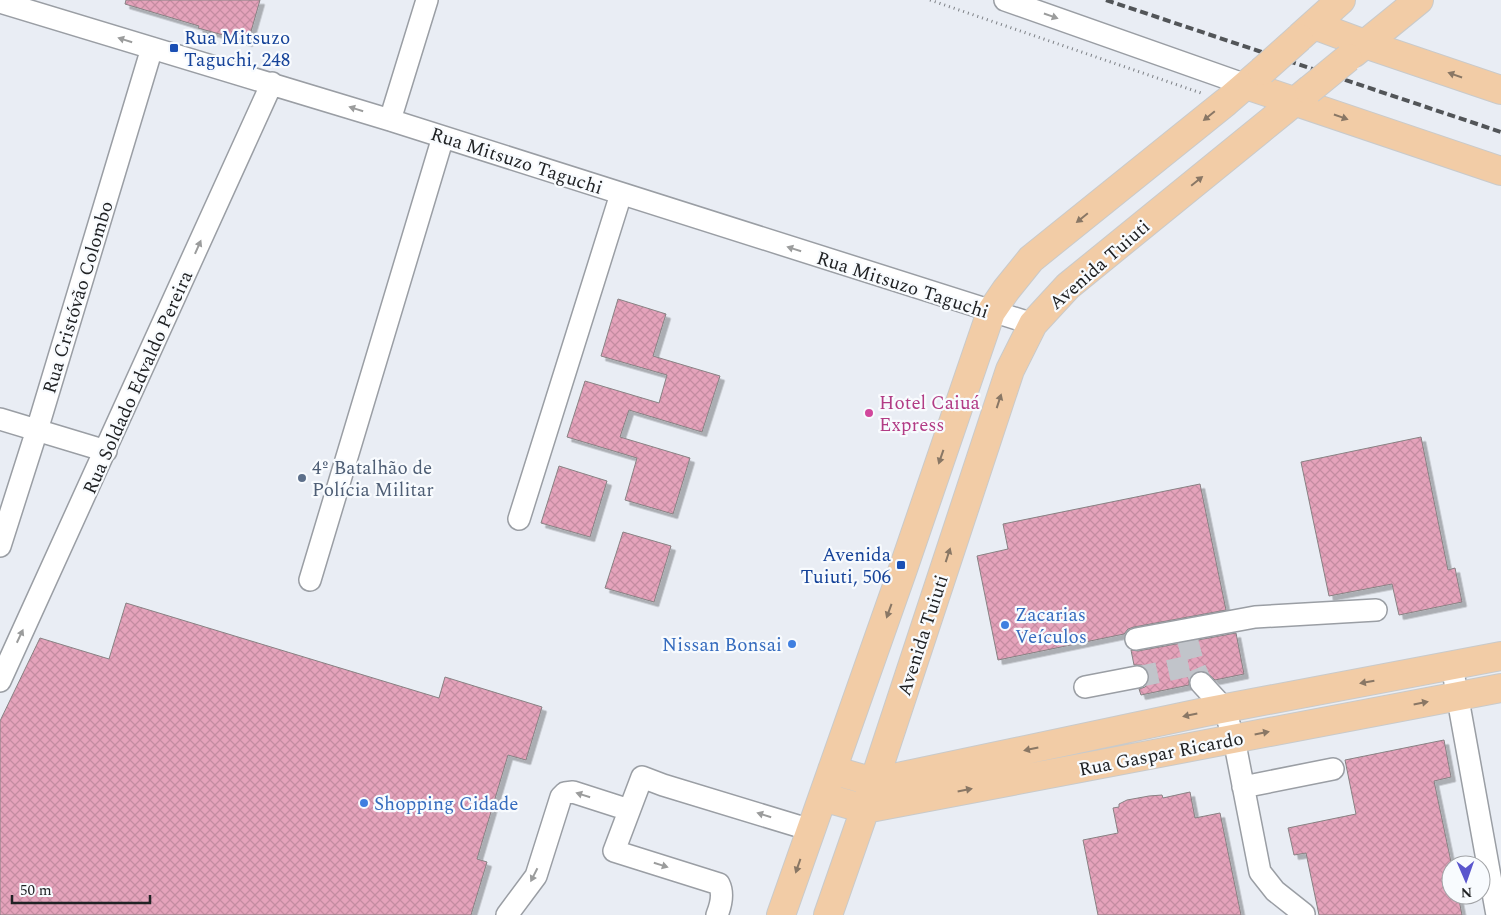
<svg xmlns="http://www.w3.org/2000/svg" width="1501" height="915" font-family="Spectral,serif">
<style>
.building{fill:url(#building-cross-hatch);stroke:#888183;filter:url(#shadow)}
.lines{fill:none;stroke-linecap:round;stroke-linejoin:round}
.minor-tunnel{stroke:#c1c4ca;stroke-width:21;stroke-dasharray:21 11;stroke-linecap:butt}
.minor-casing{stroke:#9a9ea4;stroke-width:24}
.major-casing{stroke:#c9caca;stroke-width:30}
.path{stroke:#7d8085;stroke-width:3;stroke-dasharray:1 4;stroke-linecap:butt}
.minor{stroke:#fff;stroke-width:21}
.major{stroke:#f2cca6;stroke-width:28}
.rail{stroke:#525558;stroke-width:4;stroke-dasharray:8 4;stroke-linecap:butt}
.major-bridge-casing{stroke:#c9caca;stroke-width:30;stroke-linecap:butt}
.major-bridge{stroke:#f2cca6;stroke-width:28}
.oneway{fill:#9b9c9c}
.oneway2{fill:#897765}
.transit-dot{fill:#1a4fb4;stroke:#f8fbfe;stroke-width:2}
.hotel-dot{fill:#d1479c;stroke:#f8fbfe;stroke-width:2}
.service-dot{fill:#5c6f8a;stroke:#f8fbfe;stroke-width:2}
.shop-dot{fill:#3f7fe0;stroke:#f8fbfe;stroke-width:2}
.labels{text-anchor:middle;stroke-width:4.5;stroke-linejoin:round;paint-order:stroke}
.transit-label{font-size:19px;fill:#164399;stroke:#f8fbfe;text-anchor:start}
.street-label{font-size:19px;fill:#202224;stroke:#f8fbfe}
.hotel-label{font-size:19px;fill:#b23c85;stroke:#f8fbfe;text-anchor:start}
.service-label{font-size:19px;fill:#4e5e75;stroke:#f8fbfe;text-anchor:start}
.shop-label{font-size:19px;fill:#366cbe;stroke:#f8fbfe;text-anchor:start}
</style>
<defs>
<pattern id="building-cross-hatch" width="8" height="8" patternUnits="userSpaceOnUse" patternTransform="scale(1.25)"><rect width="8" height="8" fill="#e5a3bb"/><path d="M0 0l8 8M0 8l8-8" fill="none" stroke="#c48ca1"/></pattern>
<filter id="shadow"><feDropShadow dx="4.5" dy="4.5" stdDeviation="0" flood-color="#0004"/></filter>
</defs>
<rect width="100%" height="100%" fill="#e9edf4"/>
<!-- building -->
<path class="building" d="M126,0H260L248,42L198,28L199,26L125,4Z
M618,299L666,314L653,356L720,376L702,432L629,410L620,437L690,458L673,514L625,500L637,458L567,437L585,381L659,403L667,375L601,356Z
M1421,437L1448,570L1455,568L1462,602L1399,615L1392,584L1329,596L1301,462Z
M559,466L607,481L590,537L541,523Z
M1200,484L1226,610L1134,627L1128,629L1124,634L998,660L977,556L1008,549L1003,524Z
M623,532L671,546L654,602L605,588Z
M126,603L439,698L445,677L542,707L526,760L508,755L477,859L487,862L471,915H0V721L40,638L109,659Z
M1236,633L1244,674L1215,680L1205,671H1199L1192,674L1189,680V685L1141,695L1139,689L1145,687L1149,682V674L1146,668L1142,665H1134L1131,650L1138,651Z
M1444,740L1451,777L1434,781L1451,862V895H1458L1462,915H1319L1306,853L1294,855L1288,828L1356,814L1345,760Z
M1190,792L1195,818L1220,813L1241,915H1098L1083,840L1118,833L1113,808L1119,807V804L1127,800L1149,796L1162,795L1163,798Z"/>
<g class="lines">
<!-- minor-tunnel -->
<path class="minor-tunnel" d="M1187,638L1194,665L1200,679
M1137,677L1194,665"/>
<defs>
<path id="minor" d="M1005,0L1246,85
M0,2L390,120L1033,324
M390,120L427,0
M0,419L106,451
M519,519L621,194
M0,546L37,430L152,48
M310,580L443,137
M1136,639L1255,617L1376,610
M1452,666L1497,915
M0,681L272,83
M1201,683L1224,708L1234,739L1260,872L1275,891L1304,914
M1085,687L1137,677
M1243,787L1333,769
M507,915L536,876L561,797L565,793L573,792L629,810
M717,915C721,905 724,894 719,884L614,851L642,777L663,785L811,830"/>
<path id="major" d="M1314,25L1365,44L1501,90
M1301,36L1341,0
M1354,53L1419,0
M1246,85L1501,171
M832,770L874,782L1205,712L1501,656
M823,797L865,809L1501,688
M781,915L903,569L991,312L1006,290L1031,259L1226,102L1262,71
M828,915L865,809L1010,370L1033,324L1068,286L1309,90"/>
</defs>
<!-- minor casing -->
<use href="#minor" class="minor-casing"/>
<!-- major casing -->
<use href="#major" class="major-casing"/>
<!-- path -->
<path class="path" d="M930,0L1201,93"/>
<!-- minor -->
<use href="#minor" class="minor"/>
<!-- major -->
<use href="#major" class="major"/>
<!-- rail -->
<path class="rail" d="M1106,0L1501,132"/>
<defs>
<path id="major-bridge" d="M1262,71L1299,38
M1309,90L1348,58"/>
</defs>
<!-- major-bridge casing -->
<use href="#major-bridge" class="major-bridge-casing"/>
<!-- major-bridge -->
<use href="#major-bridge" class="major-bridge"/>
</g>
<!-- one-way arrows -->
<defs><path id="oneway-solid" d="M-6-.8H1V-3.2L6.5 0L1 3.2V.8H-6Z" transform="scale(1.25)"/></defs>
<g class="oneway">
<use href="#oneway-solid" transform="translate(1051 16) rotate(19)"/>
<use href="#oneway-solid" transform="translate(125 40) rotate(-163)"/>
<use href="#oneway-solid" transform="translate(356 109) rotate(-163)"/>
<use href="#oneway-solid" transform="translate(198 247) rotate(-66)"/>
<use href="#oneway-solid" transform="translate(794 249) rotate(-162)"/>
<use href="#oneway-solid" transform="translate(20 636) rotate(-65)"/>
<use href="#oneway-solid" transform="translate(583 795) rotate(-162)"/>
<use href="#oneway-solid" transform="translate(764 815) rotate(-163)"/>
<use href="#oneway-solid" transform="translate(661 865) rotate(17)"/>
<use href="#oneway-solid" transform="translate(534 875) rotate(117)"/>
</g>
<g class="oneway2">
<use href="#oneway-solid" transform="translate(1455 75) rotate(-161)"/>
<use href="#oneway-solid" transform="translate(1209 116) rotate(141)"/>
<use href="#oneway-solid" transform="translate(1341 117) rotate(19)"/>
<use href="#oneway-solid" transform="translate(1197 181) rotate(-39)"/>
<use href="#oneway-solid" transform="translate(1082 218) rotate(141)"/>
<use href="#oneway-solid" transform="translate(999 401) rotate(-72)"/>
<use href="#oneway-solid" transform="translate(941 457) rotate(109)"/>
<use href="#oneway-solid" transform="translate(948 555) rotate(-72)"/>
<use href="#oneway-solid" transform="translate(889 611) rotate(110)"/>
<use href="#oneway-solid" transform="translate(1367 682) rotate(170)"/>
<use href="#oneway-solid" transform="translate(1421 703) rotate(-11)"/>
<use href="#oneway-solid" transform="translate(1190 715) rotate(168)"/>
<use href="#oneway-solid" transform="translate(1262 733) rotate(-11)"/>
<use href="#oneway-solid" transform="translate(1031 749) rotate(168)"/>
<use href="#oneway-solid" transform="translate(965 790) rotate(-11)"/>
<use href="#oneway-solid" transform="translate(798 866) rotate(109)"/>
</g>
<!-- markers -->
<g class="transit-dot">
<rect x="169" y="43" width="10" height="10" rx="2.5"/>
<rect x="896" y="560" width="10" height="10" rx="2.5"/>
</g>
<circle class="hotel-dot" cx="869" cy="413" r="5"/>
<circle class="service-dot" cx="302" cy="478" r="5"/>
<g class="shop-dot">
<circle cx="1005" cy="625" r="5"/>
<circle cx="792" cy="644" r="5"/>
<circle cx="364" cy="803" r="5"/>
</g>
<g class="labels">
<!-- transit labels -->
<g class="transit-label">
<text x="184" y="44">Rua Mitsuzo<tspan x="184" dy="22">Taguchi, 248</tspan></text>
<text x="891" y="561" text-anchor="end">Avenida<tspan x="891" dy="22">Tuiuti, 506</tspan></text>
</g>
<!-- street labels -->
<g class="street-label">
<text transform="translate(517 160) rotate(18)" y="7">Rua Mitsuzo Taguchi</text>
<text transform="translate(1099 264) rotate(-41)" y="7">Avenida Tuiuti</text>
<text transform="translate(903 284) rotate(18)" y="7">Rua Mitsuzo Taguchi</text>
<text transform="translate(77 297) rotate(-73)" y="7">Rua Cristóvão Colombo</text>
<text transform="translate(137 382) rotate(-66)" y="7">Rua Soldado Edvaldo Pereira</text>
<text transform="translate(922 635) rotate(-72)" y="7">Avenida Tuiuti</text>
<text transform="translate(1161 753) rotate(-11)" y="7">Rua Gaspar Ricardo</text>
</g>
<!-- hotel labels -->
<g class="hotel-label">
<text x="879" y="409">Hotel Caiuá<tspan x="879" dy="22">Express</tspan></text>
</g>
<!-- service labels -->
<g class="service-label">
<text x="312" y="474">4º Batalhão de<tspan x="312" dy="22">Polícia Militar</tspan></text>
</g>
<!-- shop labels -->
<g class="shop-label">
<text x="1015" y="621">Zacarias<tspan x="1015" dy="22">Veículos</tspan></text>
<text x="782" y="651" text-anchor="end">Nissan Bonsai</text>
<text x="374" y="810">Shopping Cidade</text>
</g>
</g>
<!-- north arrow -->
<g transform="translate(1466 880) rotate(178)"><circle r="24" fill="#f8fbfe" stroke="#a2a4a7"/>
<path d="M0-4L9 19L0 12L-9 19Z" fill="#5a56cd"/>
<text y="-8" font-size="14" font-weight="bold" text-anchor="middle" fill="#202224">N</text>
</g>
<!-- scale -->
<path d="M12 895v8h138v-8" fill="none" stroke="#202224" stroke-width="2.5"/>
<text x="20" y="895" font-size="15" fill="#202224" stroke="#f8fbfe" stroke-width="4" paint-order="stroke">50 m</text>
</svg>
